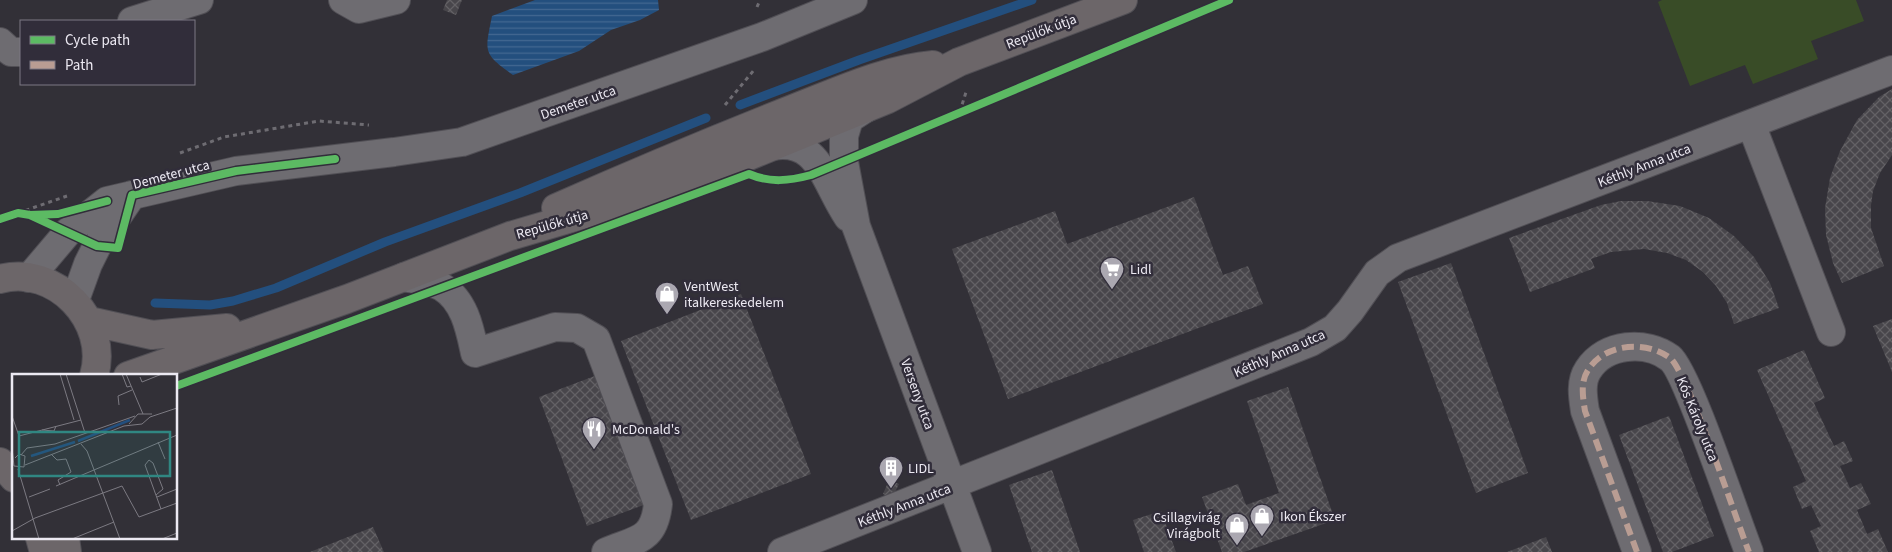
<svg xmlns="http://www.w3.org/2000/svg" width="1892" height="552" font-family="'Source Sans 3',sans-serif">
<style>
.grass{fill:#394c27}
.water{fill:url(#water-rules)}
.lines{fill:none;stroke-linecap:round;stroke-linejoin:round}
.stream{stroke:#234f7e;stroke-width:9}
.building{fill:url(#building-cross-hatch)}
.minor-casing{stroke:#514f55;stroke-width:30}
.major-casing{stroke:#514f55;stroke-width:30}
.path{stroke:#6e6c72;stroke-width:3;stroke-dasharray:4 4;stroke-linecap:butt}
.minor{stroke:#6e6c71;stroke-width:28}
.major{stroke:#6c6669;stroke-width:28}
.quiet{stroke:#b99d93;stroke-width:6;stroke-dasharray:12 6;stroke-linecap:butt}
.cycleway-casing{stroke:#312d3a;stroke-width:11}
.cycleway{stroke:#5cba63;stroke-width:8}
.labels{text-anchor:middle;stroke-width:5;stroke-linejoin:round;paint-order:stroke}
.street-label{font-size:14px;fill:#ece9f2;stroke:#312d3a}
.poi-label{font-size:14px;fill:#ece9f2;stroke:#312d3a;text-anchor:start}
.inset-river{fill:none;stroke:#234f7e;stroke-width:2.5}
.inset-road{fill:none;stroke:#7c7a82;stroke-width:1}
.view{fill:#308782;fill-opacity:0.15;stroke:#308782;stroke-width:2.5}
.inset-edge{fill:none;stroke:#ece9f2;stroke-width:2.5}
</style>
<defs>
<pattern id="water-rules" width="6" height="5" patternUnits="userSpaceOnUse" patternTransform="scale(1.25)"><rect width="6" height="5" fill="#234f7e"/><path d="M0 2.5h6" fill="none" stroke="#436891"/></pattern>
<pattern id="building-cross-hatch" width="8" height="8" patternUnits="userSpaceOnUse" patternTransform="scale(1.25)"><rect width="8" height="8" fill="#48464b"/><path d="M0 0l8 8M0 8l8-8" fill="none" stroke="#636165"/></pattern>
</defs>
<rect width="100%" height="100%" fill="#323037"/>
<!-- grass -->
<path class="grass" d="M1662,0H1856L1864,21L1811,41L1818,59L1753,84L1745,65L1690,86L1658,2Z"/>
<!-- water -->
<path class="water" d="M535,0H658L659,10L640,20L611,30L579,51L513,75C482,53 485,52 492,16Z"/>
<g class="lines">
<!-- stream -->
<path class="stream" d="M740,105L859,60L1032,0
M155,303L210,305L233,301L276,288L385,242L520,193L706,118"/>
</g>
<!-- building -->
<path class="building" d="M447,0H462L456,15L443,10Z
M1892,89V155L1880,173L1873,191L1871,205V228L1884,266L1842,283L1833,263L1826,235L1825,208L1830,178L1840,151L1857,120L1879,97Z
M1194,197L1223,275L1248,266L1263,304L1008,399L952,249L1055,211L1067,244Z
M1621,201H1647L1680,206L1709,218L1734,236L1754,257L1770,283L1779,308L1734,324L1727,303L1716,286L1703,272L1686,260L1667,253L1644,249L1611,252L1591,259L1595,268L1530,292L1509,238L1601,205Z
M1451,263L1528,473L1476,493L1398,282Z
M741,294L811,474L691,520L621,341Z
M1892,319V372L1873,326Z
M1804,350L1825,398L1814,403L1834,446L1844,441L1853,461L1840,466L1850,488L1861,483L1871,504L1857,510L1867,534L1878,529L1888,552H1819L1810,531L1821,526L1811,505L1802,509L1793,487L1806,481L1757,370Z
M600,374L649,503L587,526L539,397Z
M1288,387L1335,520L1244,552H1222L1202,497L1238,484L1246,505L1279,493L1247,401Z
M1669,416L1714,536L1672,552H1663L1619,435Z
M1052,470L1080,552H1032L1009,485Z
M889,480L899,484L892,498L883,494Z
M1161,511L1176,552H1144L1133,520Z
M373,527L384,552H310Z
M1546,537L1552,552H1507Z"/>
<g class="lines">
<defs>
<path id="minor" d="M343,0L359,9L396,0
M132,21L199,0
M0,42L11,52H21
M869,106L849,119L844,136V162L856,226L977,552
M1751,124L1831,332
M767,147C819,134 824,182 848,217
M404,277C416,280 432,281 442,287C465,301 470,330 475,353L555,327L577,328L596,339L658,504C654,541 637,539 606,552
M29,278L68,232L107,201L236,171L394,152L462,142L762,37L853,0
M75,300L88,264L97,246L132,195
M782,552L1311,342L1335,328L1350,311L1377,273L1398,258L1892,70
M1637,552L1585,411C1583,398 1580,382 1588,370C1605,343 1646,340 1670,358C1687,371 1737,522 1749,552"/>
<path id="major" d="M556,208C635,173 714,140 795,108C839,91 886,69 933,65
M0,279C55,264 110,321 94,376
M89,321L152,335L227,328
M128,376L347,299L510,236L595,211L734,162L888,99L959,62L1123,0
M0,462L14,478
M40,538L44,552
M65,538L67,552"/>
</defs>
<!-- minor casing -->
<use href="#minor" class="minor-casing"/>
<!-- major casing -->
<use href="#major" class="major-casing"/>
<!-- path -->
<path class="path" d="M757,7L760,0
M725,105L754,70
M953,117L961,108L967,89
M180,153L224,137L319,121L369,125
M18,213L67,196"/>
<!-- minor -->
<use href="#minor" class="minor"/>
<!-- major -->
<use href="#major" class="major"/>
<!-- quiet -->
<path class="quiet" d="M1637,552L1585,411C1583,398 1580,382 1588,370C1605,343 1646,340 1670,358C1687,371 1737,522 1749,552"/>
<defs>
<path id="cycleway" d="M30,215L97,246L118,248L132,195L236,171L335,159
M0,219L18,213L30,215L58,214L107,201
M176,386L749,174C770,183 789,181 811,175L1229,0"/>
</defs>
<!-- cycleway casing -->
<use href="#cycleway" class="cycleway-casing"/>
<!-- cycleway -->
<use href="#cycleway" class="cycleway"/>
</g>
<!-- icons -->
<defs>
<symbol id="supermarket-pin" viewBox="-11 -11 22 30"><path d="M0 17L-7.5 6A9.5 9.5 0 1 1 7.5 6Z" fill="#aba8b1" stroke="#312d3a"/><path d="M-6-5.5h2.5l.6 2H6L4.5 2H-2.5L-4.4-4H-6ZM-1.5 3.2a1.3 1.3 0 1 0 .1 0ZM3 3.2a1.3 1.3 0 1 0 .1 0Z" fill="#fff"/></symbol>
<symbol id="shop-pin" viewBox="-11 -11 22 30"><path d="M0 17L-7.5 6A9.5 9.5 0 1 1 7.5 6Z" fill="#aba8b1" stroke="#312d3a"/><path d="M-5-2.5h2.3a2.7 3.5 0 0 1 5.4 0H5L5.5 6h-11ZM-1.5-2.5h3a1.5 2.3 0 0 0-3 0Z" fill="#fff"/></symbol>
<symbol id="restaurant-pin" viewBox="-11 -11 22 30"><path d="M0 17L-7.5 6A9.5 9.5 0 1 1 7.5 6Z" fill="#aba8b1" stroke="#312d3a"/><path d="M-5-6h1v4h1v-4h1v4h1v-4h1v5L-1.5 .5V6h-2V.5L-5-1ZM5-6V6H3V1.5H1.5Q1.5-4 5-6Z" fill="#fff"/></symbol>
<symbol id="building-pin" viewBox="-11 -11 22 30"><path d="M0 17L-7.5 6A9.5 9.5 0 1 1 7.5 6Z" fill="#aba8b1" stroke="#312d3a"/><path d="M-4-6H4V6H1V3H-1V6H-4ZM-2.5-4.3h1.7v1.8h-1.7ZM.8-4.3h1.7v1.8H.8ZM-2.5-1h1.7V.8h-1.7ZM.8-1h1.7V.8H.8Z" fill="#fff"/></symbol>
</defs>
<g fill-rule="evenodd">
<use href="#supermarket-pin" x="1098" y="255" width="28" height="38"/>
<use href="#shop-pin" x="653" y="280" width="28" height="38"/>
<use href="#restaurant-pin" x="580" y="415" width="28" height="38"/>
<use href="#building-pin" x="877" y="454" width="28" height="38"/>
<use href="#shop-pin" x="1248" y="502" width="28" height="38"/>
<use href="#shop-pin" x="1223" y="511" width="28" height="38"/>
</g>
<g class="labels">
<!-- street labels -->
<g class="street-label">
<text transform="translate(1041 31) rotate(-21)" y="5">Repülők útja</text>
<text transform="translate(578 102) rotate(-19)" y="5">Demeter utca</text>
<text transform="translate(1644 165) rotate(-21)" y="5">Kéthly Anna utca</text>
<text transform="translate(171 174) rotate(-15)" y="5">Demeter utca</text>
<text transform="translate(552 224) rotate(-16)" y="5">Repülők útja</text>
<text transform="translate(1279 353) rotate(-24)" y="5">Kéthly Anna utca</text>
<text transform="translate(918 394) rotate(70)" y="5">Verseny utca</text>
<text transform="translate(1698 419) rotate(68)" y="5">Kós Károly utca</text>
<text transform="translate(904 505) rotate(-21)" y="5">Kéthly Anna utca</text>
</g>
<!-- poi labels -->
<g class="poi-label">
<text x="1130" y="274">Lidl</text>
<text x="684" y="291">VentWest<tspan x="684" dy="16">italkereskedelem</tspan></text>
<text x="612" y="434">McDonald's</text>
<text x="908" y="473">LIDL</text>
<text x="1280" y="521">Ikon Ékszer</text>
<text x="1220" y="522" text-anchor="end">Csillagvirág<tspan x="1220" dy="16">Virágbolt</tspan></text>
</g>
</g>
<!-- overview -->
<g transform="translate(12 374)">
<rect width="165" height="165" fill="#323037"/>
<path class="inset-river" d="M66,67L118,46M19,82L63,68"/>
<path class="inset-road" d="M48,0L62,46M54,0L73,59M110,0L115,13L119,12M114,0L131,40M128,3L130,8L150,0M107,31L106,22L120,16M0,42L7,62L69,46M117,50L126,40H140M30,56L42,57L44,52M146,68L153,85M69,70L75,77L108,165M0,74L2,92L12,93L13,82L7,80L3,84M39,80L45,86L54,85L59,98L46,106L48,111M9,81L15,74L43,70L123,42M13,91L112,52L130,50L138,43L165,34M6,95L27,165M44,112L165,61M144,121L151,115L141,89L137,86L133,91L149,135M17,123L38,115M145,123L165,115M0,157L23,144L110,112L127,143L165,129M60,165L102,148M150,165L165,159"/>
<path class="view" d="M7,58H158V102H7Z"/>
<rect width="165" height="165" class="inset-edge"/>
</g>
<!-- legend -->
<rect x="20" y="20" width="175" height="65" fill="#312d3a" stroke="#7c7884"/>
<rect x="30" y="36" width="25" height="8" fill="#5cba63" stroke="#7c7884"/>
<text x="65" y="45" font-size="15" fill="#ece9f2">Cycle path</text>
<rect x="30" y="61" width="25" height="8" fill="#b99d93" stroke="#7c7884"/>
<text x="65" y="70" font-size="15" fill="#ece9f2">Path</text>
</svg>
